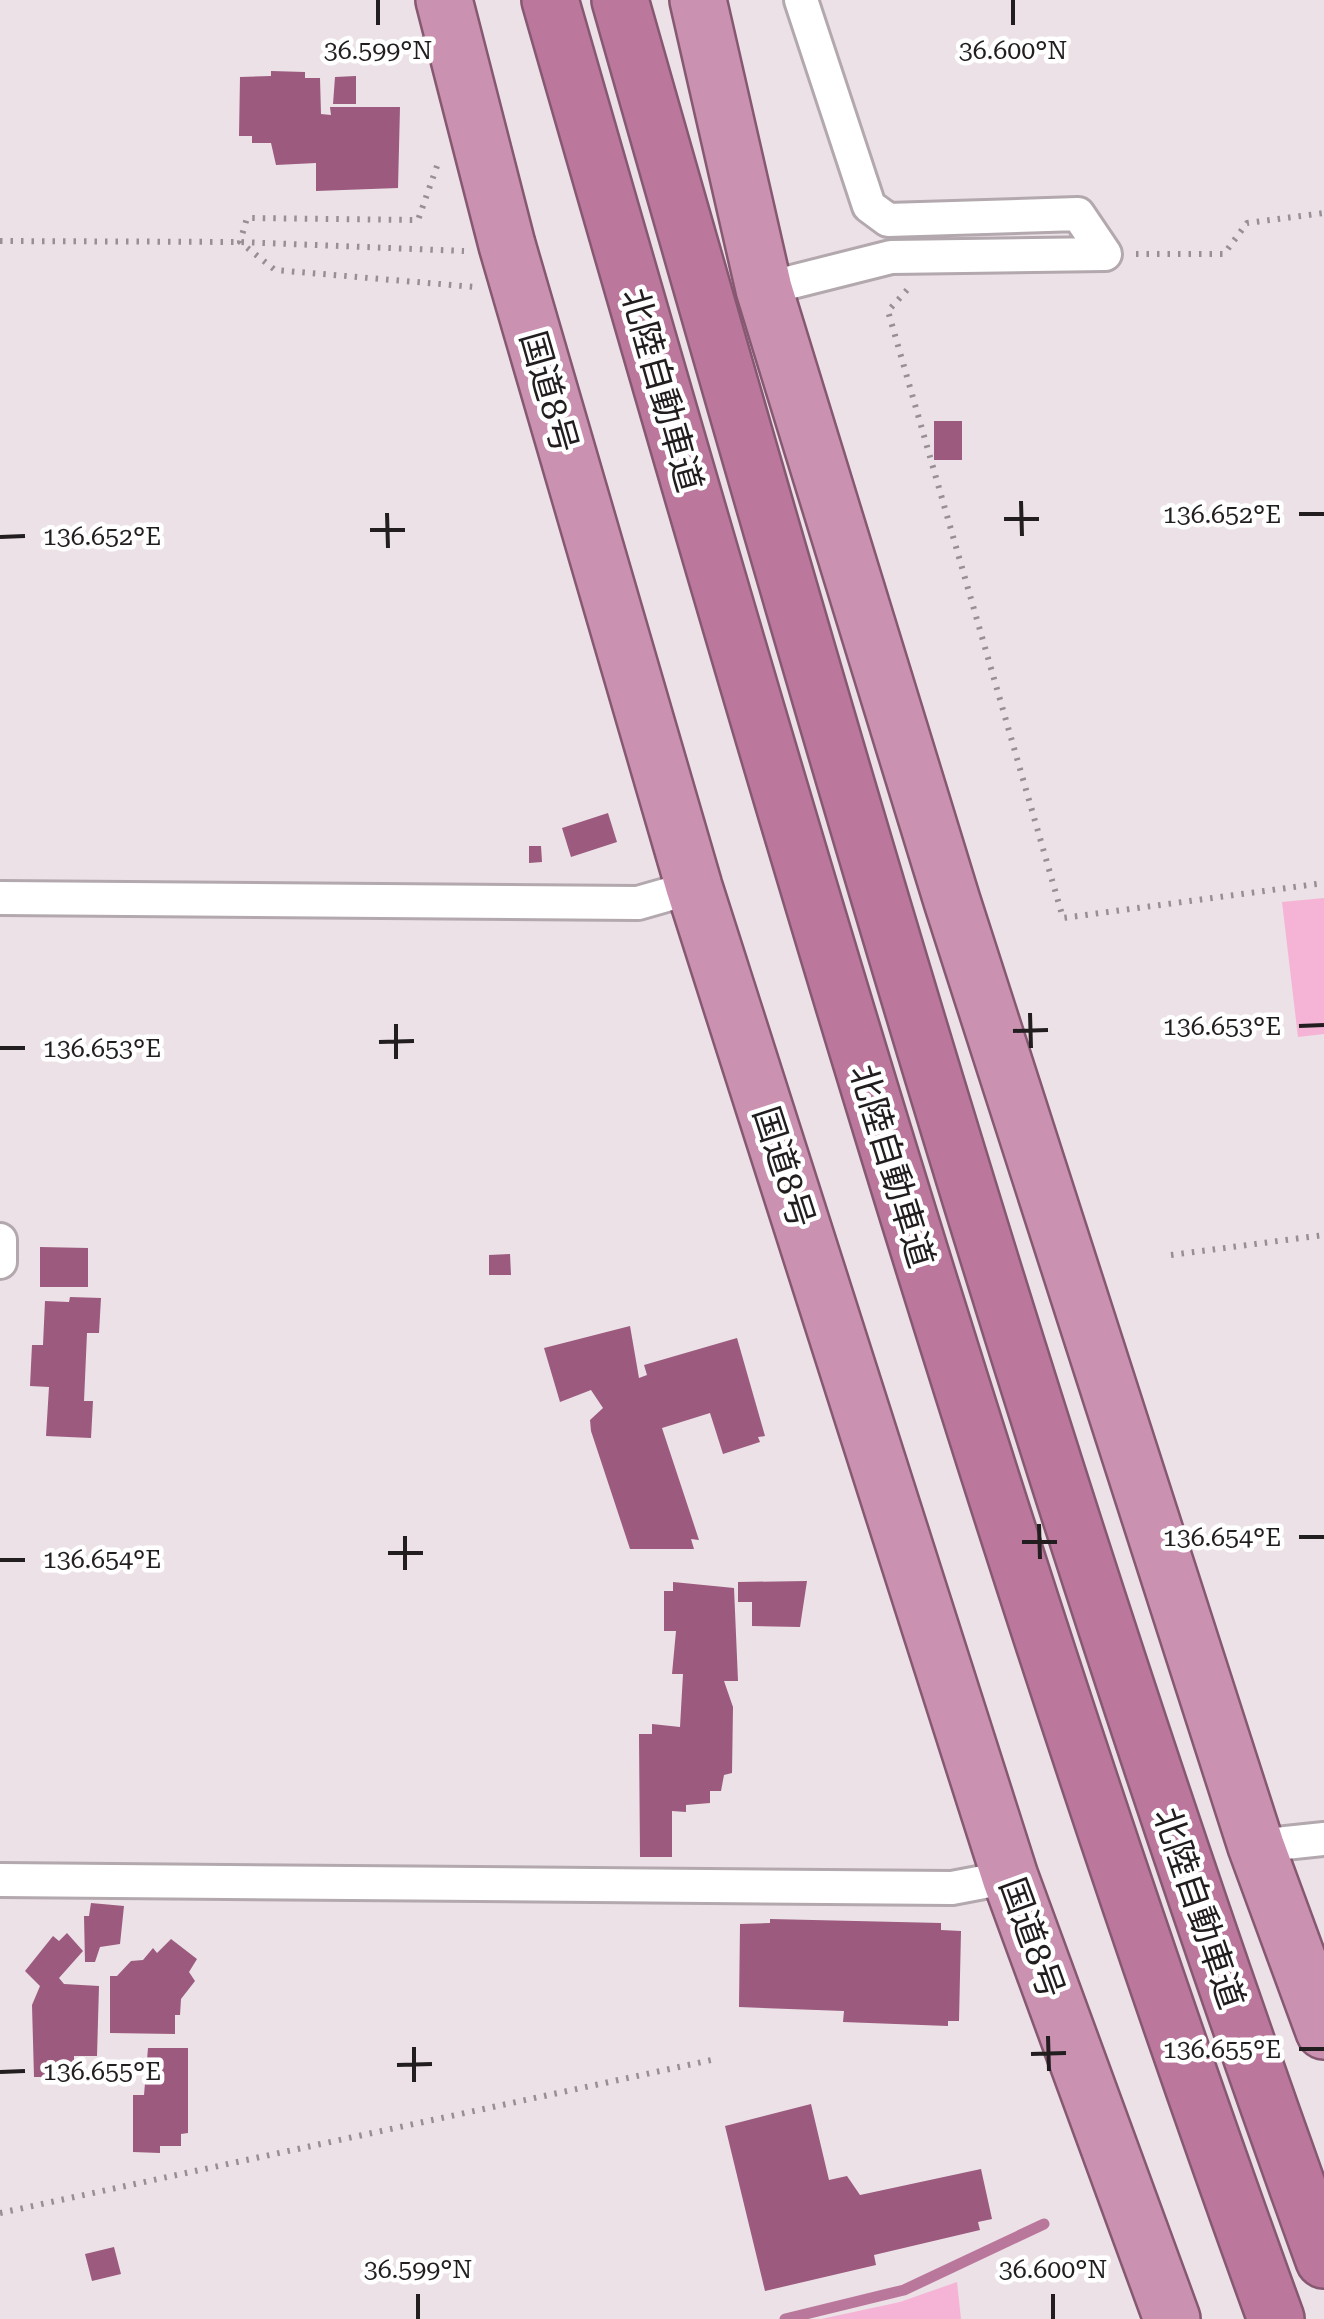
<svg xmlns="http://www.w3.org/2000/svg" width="1324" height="2319" font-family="'Roboto Serif','Noto Sans JP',serif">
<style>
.green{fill:#f5b4d6}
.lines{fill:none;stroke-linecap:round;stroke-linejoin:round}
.stream{stroke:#ba779c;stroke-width:11}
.building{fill:#9b5a7e}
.minor-casing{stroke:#b2a8ad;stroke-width:38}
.trunk-casing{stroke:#865871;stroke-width:60}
.motorway-casing{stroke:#865871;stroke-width:60}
.path{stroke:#978f93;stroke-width:6;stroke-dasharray:2.5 8;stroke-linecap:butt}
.minor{stroke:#fff;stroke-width:32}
.trunk{stroke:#ca92b0;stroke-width:55}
.motorway{stroke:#bc779d;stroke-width:55}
.ticks{fill:none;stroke:#221e20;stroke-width:4}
.labels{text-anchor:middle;stroke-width:9;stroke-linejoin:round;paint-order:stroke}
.street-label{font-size:35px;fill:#221e20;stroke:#fff}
.ticks-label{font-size:25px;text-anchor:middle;fill:#221e20;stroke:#fff;stroke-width:9;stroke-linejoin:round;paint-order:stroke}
</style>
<rect width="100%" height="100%" fill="#ece1e6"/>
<!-- green -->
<path class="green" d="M1324,898V1034L1298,1037L1282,902Z
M957,2282L961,2319H821L900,2302Z"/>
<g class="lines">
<!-- stream -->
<path class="stream" d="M785,2319L904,2290L1044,2224"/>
</g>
<!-- building -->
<path class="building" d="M271,71L305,72V78H320L321,114L331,115L330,107H400L398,188L316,191V163L276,165L271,143H252V136H239L240,77L271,76Z
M356,76V104H333L335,77Z
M934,421H962V460H934Z
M608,813L617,842L571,857L562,828Z
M529,846H541L542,862L529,863Z
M40,1247L88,1248V1287H40Z
M510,1254L511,1275H489V1255Z
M70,1297L101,1298L99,1333H87L84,1401H93L91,1438L46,1436L49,1387L30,1386L32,1345H43L45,1301L69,1302Z
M630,1326L639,1378L647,1375L644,1365L737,1338L765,1436L758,1437L760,1442L723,1454L710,1413L662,1428L699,1540L691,1539L694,1549H630L591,1431L590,1420L603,1408L591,1390L560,1402L544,1348Z
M807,1581L800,1627L752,1626V1602H738V1582Z
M673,1582L734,1588L738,1681H724L733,1707L732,1773L724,1775L721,1791H710V1803L686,1805V1812L672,1811V1857H640L639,1734H652V1724L680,1727L683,1674H672L676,1631H664V1591H673Z
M91,1903L124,1906L120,1944L100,1947L95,1962H85L84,1916H89Z
M770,1919L941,1923V1930L961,1931L959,2021H948V2026L843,2022L844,2011L739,2007L740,1924L770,1923Z
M67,1933L83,1951L59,1978L64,1984L99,1986L97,2056H74V2077H34L32,2005L40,1986L25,1971L53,1936L59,1941Z
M171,1939L197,1959L189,1972L195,1981L181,1999L180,2015H175V2034L110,2033V1976H117L131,1961L143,1960L153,1948L157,1953Z
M148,2048H188V2133L181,2134V2146H160V2153L133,2152V2095H144Z
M811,2104L829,2180L847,2176L860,2195L981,2169L992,2219L978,2222L980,2230L874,2255L876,2265L765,2291L725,2126Z
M114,2247L121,2274L92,2281L85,2254Z"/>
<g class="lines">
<defs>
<path id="minor" d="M764,289L891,257L1105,254L1078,214L888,220L869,206L801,0
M0,898L638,903L694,887
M0,1240V1262
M1256,1846L1324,1839
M0,1880L952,1888L1010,1877"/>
<path id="trunk" d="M444,0L507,245L694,887L1010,1877L1172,2319
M698,0L764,289L952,901L1256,1846L1324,2031"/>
<path id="motorway" d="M550,0C774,779 999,1557 1276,2319
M620,0C836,759 1054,1518 1324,2260"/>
</defs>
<!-- minor casing -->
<use href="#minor" class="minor-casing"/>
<!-- trunk casing -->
<use href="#trunk" class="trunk-casing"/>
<!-- motorway casing -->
<use href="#motorway" class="motorway-casing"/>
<!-- path -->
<path class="path" d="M437,166L418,220L247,218L240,242L275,270L475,287
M0,241L240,242L464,251
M1136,254H1224L1247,223L1324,213
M907,290L888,311L1063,918L1324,883
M1171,1255L1324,1235
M0,2213L716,2059"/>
<!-- minor -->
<use href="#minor" class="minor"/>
<!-- trunk -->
<use href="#trunk" class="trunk"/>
<!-- motorway -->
<use href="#motorway" class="motorway"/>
</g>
<!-- ticks -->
<path class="ticks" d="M378,0V25M1013,0V25M1021,501L1022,536M387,513L388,548M1299,514H1324M1004,519H1039M370,530H405M0,537L25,536M1030,1013L1031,1048M396,1024V1059M1299,1026L1324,1025M1013,1031L1048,1030M379,1042L414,1041M0,1048H25M1039,1524L1040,1559M405,1536V1570M1299,1537H1324M1022,1542H1057M388,1553H423M0,1560H25M1048,2036L1049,2071M414,2047V2082M1299,2049H1324M1031,2054L1066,2053M397,2065L432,2064M0,2072L25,2071M418,2294V2319M1053,2294V2319"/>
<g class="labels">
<!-- street labels -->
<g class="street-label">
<text transform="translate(662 390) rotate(74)" y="12">北陸自動車道</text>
<text transform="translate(549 392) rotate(74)" y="12">国道8号</text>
<text transform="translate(892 1166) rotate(73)" y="12">北陸自動車道</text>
<text transform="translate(784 1167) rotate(72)" y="12">国道8号</text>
<text transform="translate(1199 1908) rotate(71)" y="12">北陸自動車道</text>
<text transform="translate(1032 1938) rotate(70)" y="12">国道8号</text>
</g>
</g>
<g class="ticks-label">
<text x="378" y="59">36.599°N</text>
<text x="1013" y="59">36.600°N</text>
<text x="1222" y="523">136.652°E</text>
<text x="102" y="545">136.652°E</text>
<text x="1222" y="1035">136.653°E</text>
<text x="102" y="1057">136.653°E</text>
<text x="1222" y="1546">136.654°E</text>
<text x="102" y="1568">136.654°E</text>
<text x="1222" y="2058">136.655°E</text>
<text x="102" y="2080">136.655°E</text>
<text x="418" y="2278">36.599°N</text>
<text x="1053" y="2278">36.600°N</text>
</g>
</svg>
